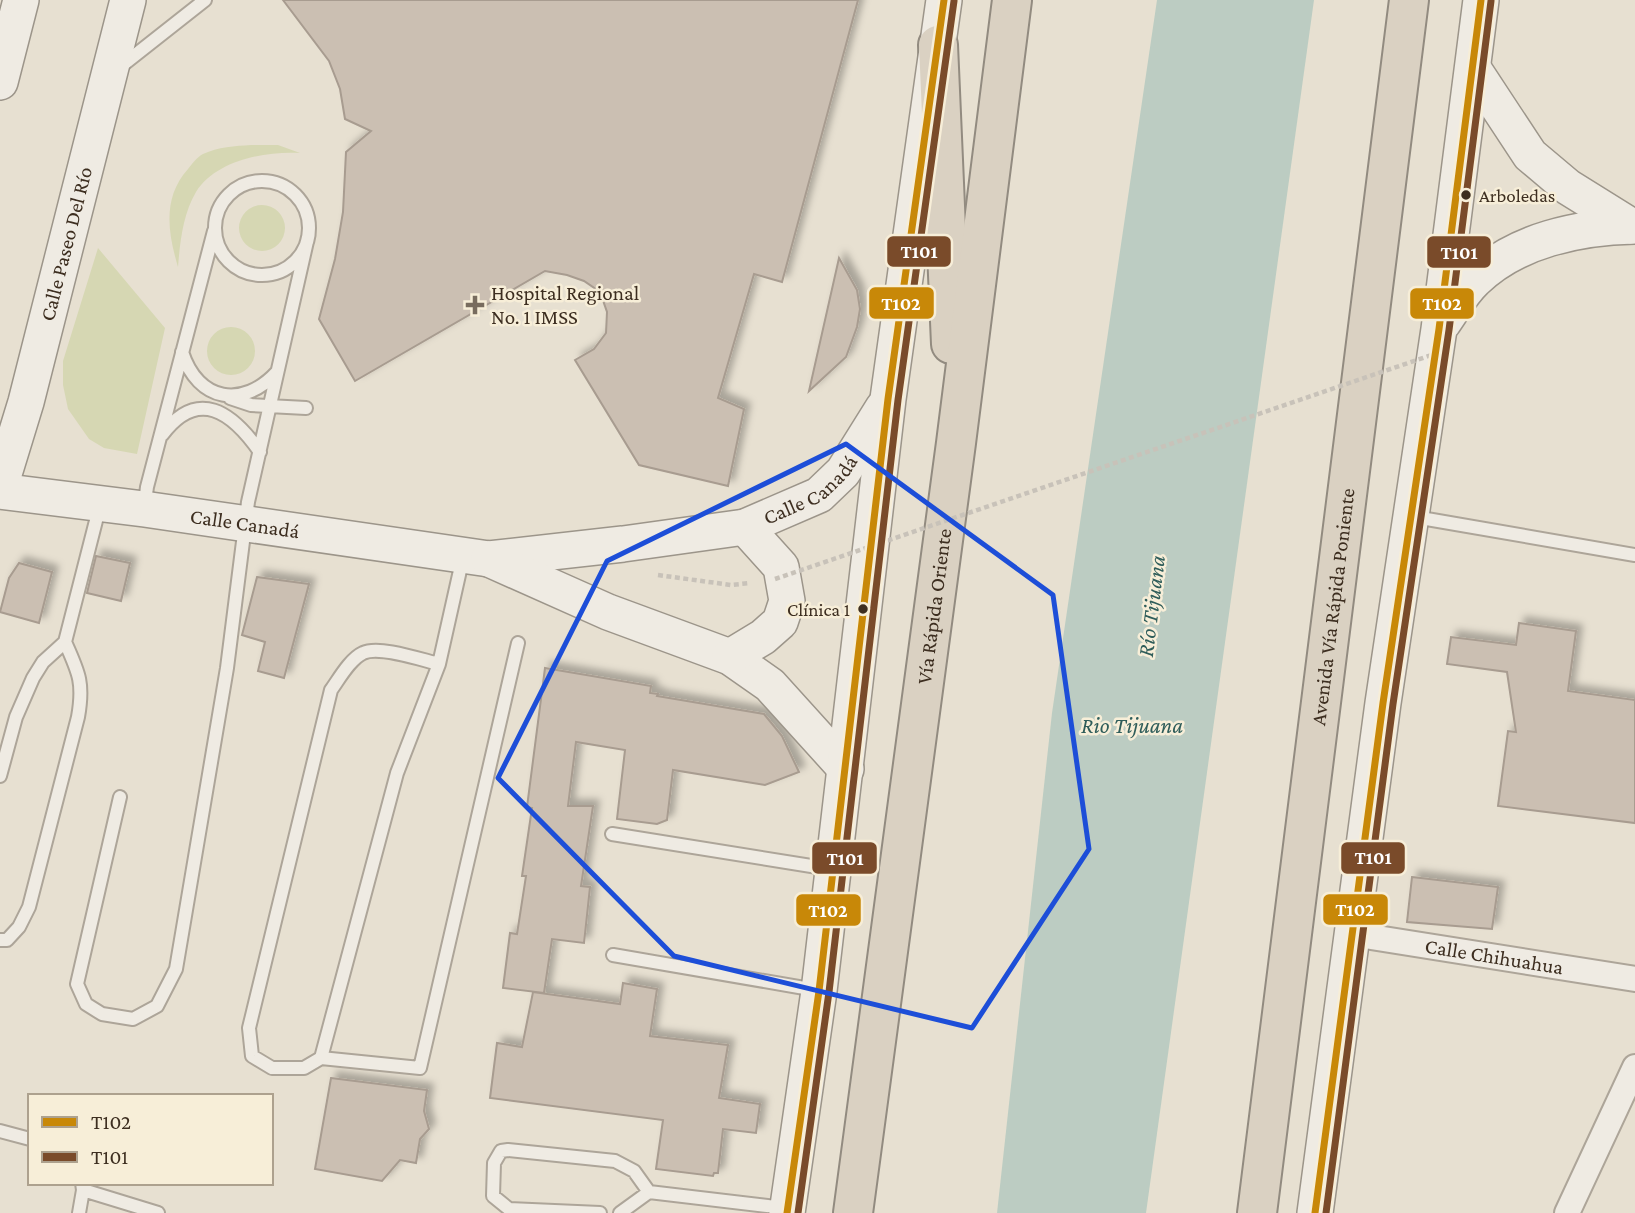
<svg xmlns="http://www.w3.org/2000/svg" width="1635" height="1213" font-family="'Crimson Pro',serif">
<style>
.green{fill:#d6d7b3}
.water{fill:#bcccc2}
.building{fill:#cbbfb2;stroke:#a89c90;stroke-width:2;filter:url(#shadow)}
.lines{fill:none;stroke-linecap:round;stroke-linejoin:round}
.lane-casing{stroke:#ada599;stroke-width:16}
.street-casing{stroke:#ada599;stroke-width:28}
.secondary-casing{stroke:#9c958a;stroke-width:38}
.highway-casing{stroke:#928b80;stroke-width:42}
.path{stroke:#c8c2b9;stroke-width:4.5;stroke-dasharray:5 3.5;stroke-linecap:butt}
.lane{stroke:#efebe3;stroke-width:12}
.street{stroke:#efebe3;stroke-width:24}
.secondary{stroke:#efebe3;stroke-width:35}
.highway{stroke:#dad1c2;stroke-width:38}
.path-bridge{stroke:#c8c2b9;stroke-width:4.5;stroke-dasharray:5 3.5;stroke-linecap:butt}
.bus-1-casing{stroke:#f7eed8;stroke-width:12}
.bus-2-casing{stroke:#f7eed8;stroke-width:12}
.bus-1{stroke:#c88808;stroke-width:7}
.bus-2{stroke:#7a4b2a;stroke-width:7}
.marked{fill:none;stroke:#1d4ed8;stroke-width:5;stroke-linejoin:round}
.bus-dot{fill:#3d2e20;stroke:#f7eed8;stroke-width:2.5}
.poi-dot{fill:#786c5e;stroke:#f7eed8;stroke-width:2.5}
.labels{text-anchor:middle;stroke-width:5;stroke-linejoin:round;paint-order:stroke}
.bus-label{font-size:19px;fill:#3d2e20;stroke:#f7eed8;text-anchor:start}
.street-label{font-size:21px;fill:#3d2e20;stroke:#f7eed8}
.poi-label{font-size:21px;fill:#3d2e20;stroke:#f7eed8;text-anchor:start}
.water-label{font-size:23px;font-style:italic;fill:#2f5d5a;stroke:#f7eed8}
.line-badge{stroke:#f7eed8;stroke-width:2.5}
.badge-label{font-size:19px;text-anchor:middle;font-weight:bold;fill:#fff}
</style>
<defs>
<filter id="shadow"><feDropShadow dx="6" dy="-6" stdDeviation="3.5" flood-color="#0004"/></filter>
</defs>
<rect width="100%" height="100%" fill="#e7e0d1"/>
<!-- green -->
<path class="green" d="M251,145H278L300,153C266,151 216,160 196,192C183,214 180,242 178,267C168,233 162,198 188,169C192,164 197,157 203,154C218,147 235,146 251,145Z
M239 228a23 23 0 1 1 46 0a23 23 0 1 1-46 0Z
M98,248L165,328L137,454L104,448L89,439L68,409L63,385V361Z
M207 351a24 24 0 1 1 48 0a24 24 0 1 1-48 0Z"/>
<!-- water -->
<path class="water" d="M1157,0H1314L1146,1213H997L1052,713Z"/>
<!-- building -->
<path class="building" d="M283,0H858L782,282L754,274L718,398L744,409L728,486L639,465L575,360L594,349L606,333L607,312L600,292L584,281L567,275L545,271L355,381L319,319L335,259L343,212L346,152L371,131L345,119L340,89L329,61Z
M839,258L857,290L860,309L857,327L846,357L809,391Z
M96,556L130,563L121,601L87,593Z
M19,563L52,572L39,623L0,612L9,578Z
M257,577L309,584L284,678L258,671L265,642L242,635Z
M1519,623L1576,631L1568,691L1635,700V823L1498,806L1508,731L1516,732L1507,672L1447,664L1451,637L1516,645Z
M545,668L651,686L650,693L658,694L657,696L764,714L782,736L799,772L765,785L673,770L667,820L657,824L617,819L625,750L576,742L568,806H593L581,886L590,887L584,943L552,939L544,993L503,988L510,933L517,934L526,876H522L532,808L527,807Z
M1412,877L1498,887L1492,929L1407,922Z
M623,983L657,989L650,1036L728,1045L719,1098L760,1104L756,1133L723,1129L718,1173H714L713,1176L656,1169L663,1120L490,1098L497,1043L522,1047L533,992L620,1004Z
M331,1078L427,1090L424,1111L429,1129L420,1139L416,1163L400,1160L382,1181L315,1169Z"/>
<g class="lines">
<defs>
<path id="lane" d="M120,67L205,0
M215 228a47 47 0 1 1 94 0a47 47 0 1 1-94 0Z
M182,352C198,402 243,409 277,372
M230,398L251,405L306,408
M162,435C198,387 232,412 260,452
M144,509L147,487L214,231
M1415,517L1635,555
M439,664C422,660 379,645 363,653C350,659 339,679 331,690L249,1028L252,1056L272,1068H304L321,1058L420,1068L518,643
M0,776L16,717L33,678L43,662L65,642L100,505
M120,797L77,984L86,1004L102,1014L133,1019L157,1006L176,969L227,668L248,502L308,237
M612,834L830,869
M0,940H7L19,927L29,907L78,717C84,683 79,673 65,642
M613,955L816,990
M321,1058L397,773L439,664L463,557
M0,1131L30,1139
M82,1183L83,1190L158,1213
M79,1213L83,1190
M600,1213L509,1209L493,1196L494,1163L501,1151L508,1150L615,1161L634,1171L649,1192
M620,1213L649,1192L784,1208"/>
<g id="street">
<path id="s1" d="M1352,934L1635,979"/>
<path d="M1567,1213L1635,1067"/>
</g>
<g id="secondary">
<path d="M1474,70L1530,155L1568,187L1631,226"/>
<path d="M0,82L21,0"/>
<path d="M1443,323C1453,309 1462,292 1475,280C1516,240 1579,227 1635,226"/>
<path id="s2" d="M0,487L26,402L128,0"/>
<path id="s3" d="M0,491L144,509L489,559L623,544L745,527L819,495L843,472L883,408"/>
<path d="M489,559L608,612L730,657L770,685L846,769"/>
<path d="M730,657L763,637L780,622L787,601L781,567L745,527"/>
<path d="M787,1213L819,991L888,399L944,0"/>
<path d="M1315,1213L1383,703L1439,329L1481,0"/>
</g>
<g id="highway">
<path d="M938,45L951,344"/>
<path id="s4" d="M853,1213L956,443L1012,0"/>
<path id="s5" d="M1257,1213L1409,0"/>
</g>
</defs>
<!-- lane casing -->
<use href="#lane" class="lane-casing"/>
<!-- street casing -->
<use href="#street" class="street-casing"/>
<!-- secondary casing -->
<use href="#secondary" class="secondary-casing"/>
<!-- highway casing -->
<use href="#highway" class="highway-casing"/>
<!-- path -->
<path class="path" d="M658,575L731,585L750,583"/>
<!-- lane -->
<use href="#lane" class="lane"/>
<!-- street -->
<use href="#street" class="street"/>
<!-- secondary -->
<use href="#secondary" class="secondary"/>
<!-- highway -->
<use href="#highway" class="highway"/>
<!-- path-bridge -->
<path class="path-bridge" d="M775,579L1449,349"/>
<defs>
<path id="bus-1" d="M787,1213L819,991L888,399L944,0
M1315,1213L1383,703L1439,329L1481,0"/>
<path id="bus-2" d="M798,1213L829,992L898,400L954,1
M1326,1213L1393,704L1449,330L1491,1"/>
</defs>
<!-- bus-1 casing -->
<use href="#bus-1" class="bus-1-casing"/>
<!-- bus-2 casing -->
<use href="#bus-2" class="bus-2-casing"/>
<!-- bus-1 -->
<use href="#bus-1" class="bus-1"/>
<!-- bus-2 -->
<use href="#bus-2" class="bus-2"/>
</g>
<!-- marked area -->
<path class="marked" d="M846,444L1053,595L1089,849L972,1028L674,956L498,778L607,561Z"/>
<!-- markers -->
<g class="bus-dot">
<circle cx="1466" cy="195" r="6"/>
<circle cx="863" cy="609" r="6"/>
</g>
<path class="poi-dot" d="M471.5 294.5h7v7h7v7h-7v7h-7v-7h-7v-7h7z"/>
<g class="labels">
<!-- bus labels -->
<g class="bus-label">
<text x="1479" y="202">Arboledas</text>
<text x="850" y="616" text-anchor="end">Clínica 1</text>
</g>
<!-- street labels -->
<g class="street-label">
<text dy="7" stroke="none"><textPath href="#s2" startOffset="252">Calle Paseo Del Río</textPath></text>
<text dy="7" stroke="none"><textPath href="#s3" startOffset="828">Calle Canadá</textPath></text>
<text dy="7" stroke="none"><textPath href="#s3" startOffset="247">Calle Canadá</textPath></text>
<text dy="7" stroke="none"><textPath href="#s5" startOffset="611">Avenida Vía Rápida Poniente</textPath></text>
<text dy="7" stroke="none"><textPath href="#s4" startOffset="612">Vía Rápida Oriente</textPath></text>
<text dy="7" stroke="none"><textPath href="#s1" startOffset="144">Calle Chihuahua</textPath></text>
</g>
<!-- poi labels -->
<g class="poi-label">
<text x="491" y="300">Hospital Regional<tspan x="491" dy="24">No. 1 IMSS</tspan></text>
</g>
<!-- water labels -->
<g class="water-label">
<text transform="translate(1151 606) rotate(-83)" y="8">Río Tijuana</text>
<text x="1132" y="733">Rio Tijuana</text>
</g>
</g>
<g class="line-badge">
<rect x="886" y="235" width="66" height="33" rx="7" fill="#7a4b2a"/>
<rect x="1426" y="235" width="66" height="34" rx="7" fill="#7a4b2a"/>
<rect x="868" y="286" width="67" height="34" rx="7" fill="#c88808"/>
<rect x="1409" y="287" width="66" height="33" rx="7" fill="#c88808"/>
<rect x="1340" y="841" width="66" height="34" rx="7" fill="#7a4b2a"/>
<rect x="811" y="841" width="67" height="34" rx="7" fill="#7a4b2a"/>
<rect x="1322" y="893" width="67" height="33" rx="7" fill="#c88808"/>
<rect x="795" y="893" width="67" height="34" rx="7" fill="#c88808"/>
</g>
<g class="badge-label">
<text x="919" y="258">T101</text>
<text x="1459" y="259">T101</text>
<text x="901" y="310">T102</text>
<text x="1442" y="310">T102</text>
<text x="1373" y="864">T101</text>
<text x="845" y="865">T101</text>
<text x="1355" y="916">T102</text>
<text x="828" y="917">T102</text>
</g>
<!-- legend -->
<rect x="28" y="1094" width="245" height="91" fill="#f7eed8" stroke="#ada18e" stroke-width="2"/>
<rect x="42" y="1117" width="35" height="10" fill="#c88808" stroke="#ada18e" stroke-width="2"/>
<text x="91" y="1129" font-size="21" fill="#3d2e20">T102</text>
<rect x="42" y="1152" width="35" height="10" fill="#7a4b2a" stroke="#ada18e" stroke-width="2"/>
<text x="91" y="1164" font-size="21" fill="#3d2e20">T101</text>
</svg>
